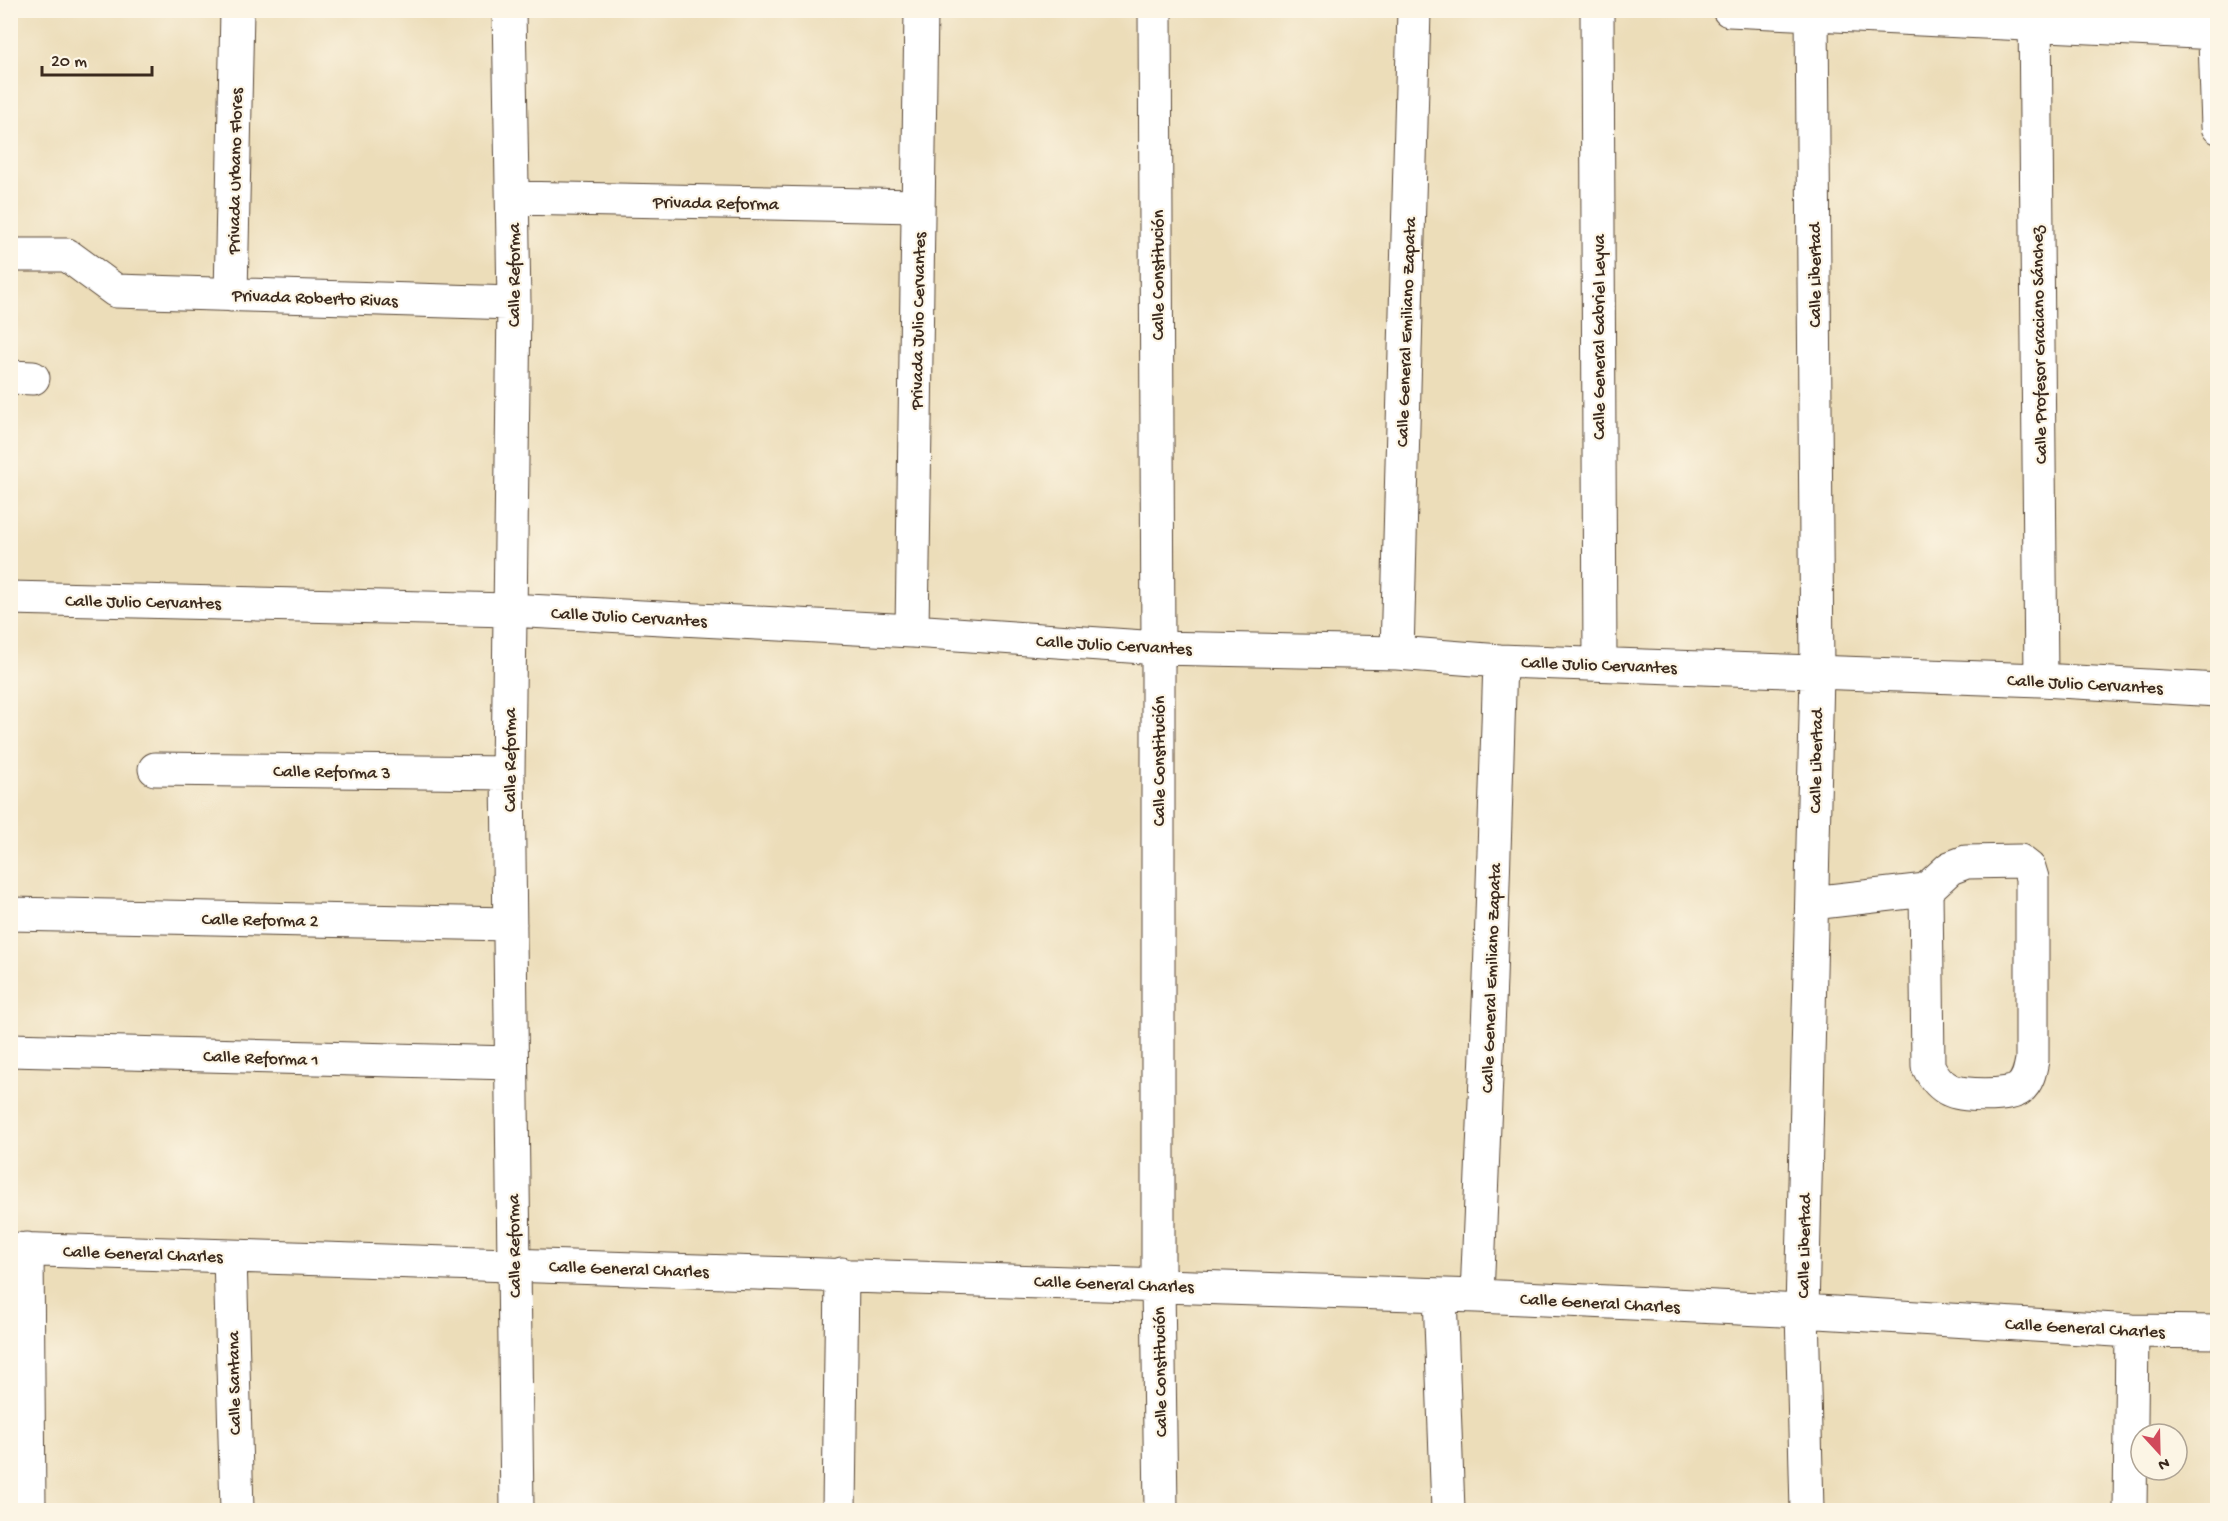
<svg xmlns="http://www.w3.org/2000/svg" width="2228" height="1521" font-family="'Gochi Hand',sans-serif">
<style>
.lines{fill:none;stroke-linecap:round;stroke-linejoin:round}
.minor-casing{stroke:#564535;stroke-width:35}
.minor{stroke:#fff;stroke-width:33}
.labels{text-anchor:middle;stroke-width:4.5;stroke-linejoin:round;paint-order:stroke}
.street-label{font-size:18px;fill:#3b2a1e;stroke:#fcf5e5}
</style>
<rect width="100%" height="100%" fill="#fcf5e5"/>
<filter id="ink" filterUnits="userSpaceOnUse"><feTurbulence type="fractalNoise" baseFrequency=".0167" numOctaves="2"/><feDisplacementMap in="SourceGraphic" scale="12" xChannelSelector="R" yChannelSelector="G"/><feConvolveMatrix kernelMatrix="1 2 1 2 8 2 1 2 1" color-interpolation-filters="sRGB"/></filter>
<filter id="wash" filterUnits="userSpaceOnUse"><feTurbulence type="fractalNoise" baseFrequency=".008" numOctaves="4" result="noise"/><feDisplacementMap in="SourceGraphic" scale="24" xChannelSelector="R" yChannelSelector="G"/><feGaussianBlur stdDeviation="1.35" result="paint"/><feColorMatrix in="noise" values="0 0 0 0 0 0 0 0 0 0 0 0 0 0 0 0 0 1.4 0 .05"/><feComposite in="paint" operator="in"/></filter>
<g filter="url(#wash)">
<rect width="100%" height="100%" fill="#ecddb9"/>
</g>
<g filter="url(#ink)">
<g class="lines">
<defs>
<path id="minor" d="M509,10L514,303L508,773L517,1510
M1155,10L1158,648V1284L1161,1510
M1597,10L1600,663
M1729,10L2218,33
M2035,10L2041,680
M2214,11L2218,127
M513,198L918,206
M10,255H67L116,291L514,303
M231,295L237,10
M10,377L33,378
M10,598L509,610L912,631L1158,648L1397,653L1500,661L2041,680L2218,690
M912,631L921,10
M1397,653L1414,10
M155,769L508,773
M1812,903L1926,890L1928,1066C1933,1076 1939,1085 1950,1090C1961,1096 2009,1097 2019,1089C2028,1082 2030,1071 2032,1060V878L2029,868L2020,861L1966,862L1950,868L1926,890
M10,914L510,924
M10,1050L511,1063
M10,1249L1477,1296L1802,1311L2132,1331L2218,1332
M27,1249L29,1510
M230,1256L237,1510
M1440,1295L1448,1510
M1477,1296L1490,979L1500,661
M839,1510L842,1274
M1807,1510L1802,1311L1817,674L1812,10
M2130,1510L2132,1331"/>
</defs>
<!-- minor casing -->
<use href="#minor" class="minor-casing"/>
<!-- minor -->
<use href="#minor" class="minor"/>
</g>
</g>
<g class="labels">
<!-- street labels -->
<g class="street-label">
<text transform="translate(234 171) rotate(-89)" y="6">Privada Urbano Flores</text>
<text transform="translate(716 202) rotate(1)" y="6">Privada Reforma</text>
<text transform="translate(513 275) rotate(-90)" y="6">Calle Reforma</text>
<text transform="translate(1157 275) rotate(-90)" y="6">Calle Constitución</text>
<text transform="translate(1814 275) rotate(-90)" y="6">Calle Libertad</text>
<text transform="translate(315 297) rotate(2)" y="6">Privada Roberto Rivas</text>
<text transform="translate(917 321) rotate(-89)" y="6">Privada Julio Cervantes</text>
<text transform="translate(1405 332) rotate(-88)" y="6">Calle General Emiliano Zapata</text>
<text transform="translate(1598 337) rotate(-90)" y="6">Calle General Gabriel Leyva</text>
<text transform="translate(2038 345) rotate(-91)" y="6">Calle Profesor Graciano Sánchez</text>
<text transform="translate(143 601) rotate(1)" y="6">Calle Julio Cervantes</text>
<text transform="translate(629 616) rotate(3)" y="6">Calle Julio Cervantes</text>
<text transform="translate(1114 644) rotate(3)" y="6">Calle Julio Cervantes</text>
<text transform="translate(1599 664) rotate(2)" y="6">Calle Julio Cervantes</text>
<text transform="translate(2085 683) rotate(3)" y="6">Calle Julio Cervantes</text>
<text transform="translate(509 760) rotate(-90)" y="6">Calle Reforma</text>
<text transform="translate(1158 761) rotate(-90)" y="6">Calle Constitución</text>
<text transform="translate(1815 761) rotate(-89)" y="6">Calle Libertad</text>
<text transform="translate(332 771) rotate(1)" y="6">Calle Reforma 3</text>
<text transform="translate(260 919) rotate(1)" y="6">Calle Reforma 2</text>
<text transform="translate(1490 978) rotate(-88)" y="6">Calle General Emiliano Zapata</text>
<text transform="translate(261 1057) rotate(2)" y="6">Calle Reforma 1</text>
<text transform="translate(513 1246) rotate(-91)" y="6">Calle Reforma</text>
<text transform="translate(1803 1246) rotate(-89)" y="6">Calle Libertad</text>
<text transform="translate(143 1253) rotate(2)" y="6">Calle General Charles</text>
<text transform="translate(629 1268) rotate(2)" y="6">Calle General Charles</text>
<text transform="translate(1114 1283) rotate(2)" y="6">Calle General Charles</text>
<text transform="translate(1600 1302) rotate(3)" y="6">Calle General Charles</text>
<text transform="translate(2085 1327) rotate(3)" y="6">Calle General Charles</text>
<text transform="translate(1159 1372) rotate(-91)" y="6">Calle Constitución</text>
<text transform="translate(233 1383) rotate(-91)" y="6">Calle Santana</text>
</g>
</g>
<!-- margin -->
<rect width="2228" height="1521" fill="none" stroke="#fcf5e5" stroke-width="36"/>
<!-- north arrow -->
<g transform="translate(2159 1452) rotate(158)"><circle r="28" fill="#fcf5e5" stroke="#afa495" stroke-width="1.5"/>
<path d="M0-4.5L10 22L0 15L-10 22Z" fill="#d1495b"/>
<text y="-9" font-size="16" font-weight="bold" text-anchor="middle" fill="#3b2a1e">N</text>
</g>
<!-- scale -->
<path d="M42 66v9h110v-9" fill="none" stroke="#3b2a1e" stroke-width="3"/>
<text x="51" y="66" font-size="18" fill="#3b2a1e" stroke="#fcf5e5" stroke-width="4.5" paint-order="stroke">20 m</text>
</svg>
